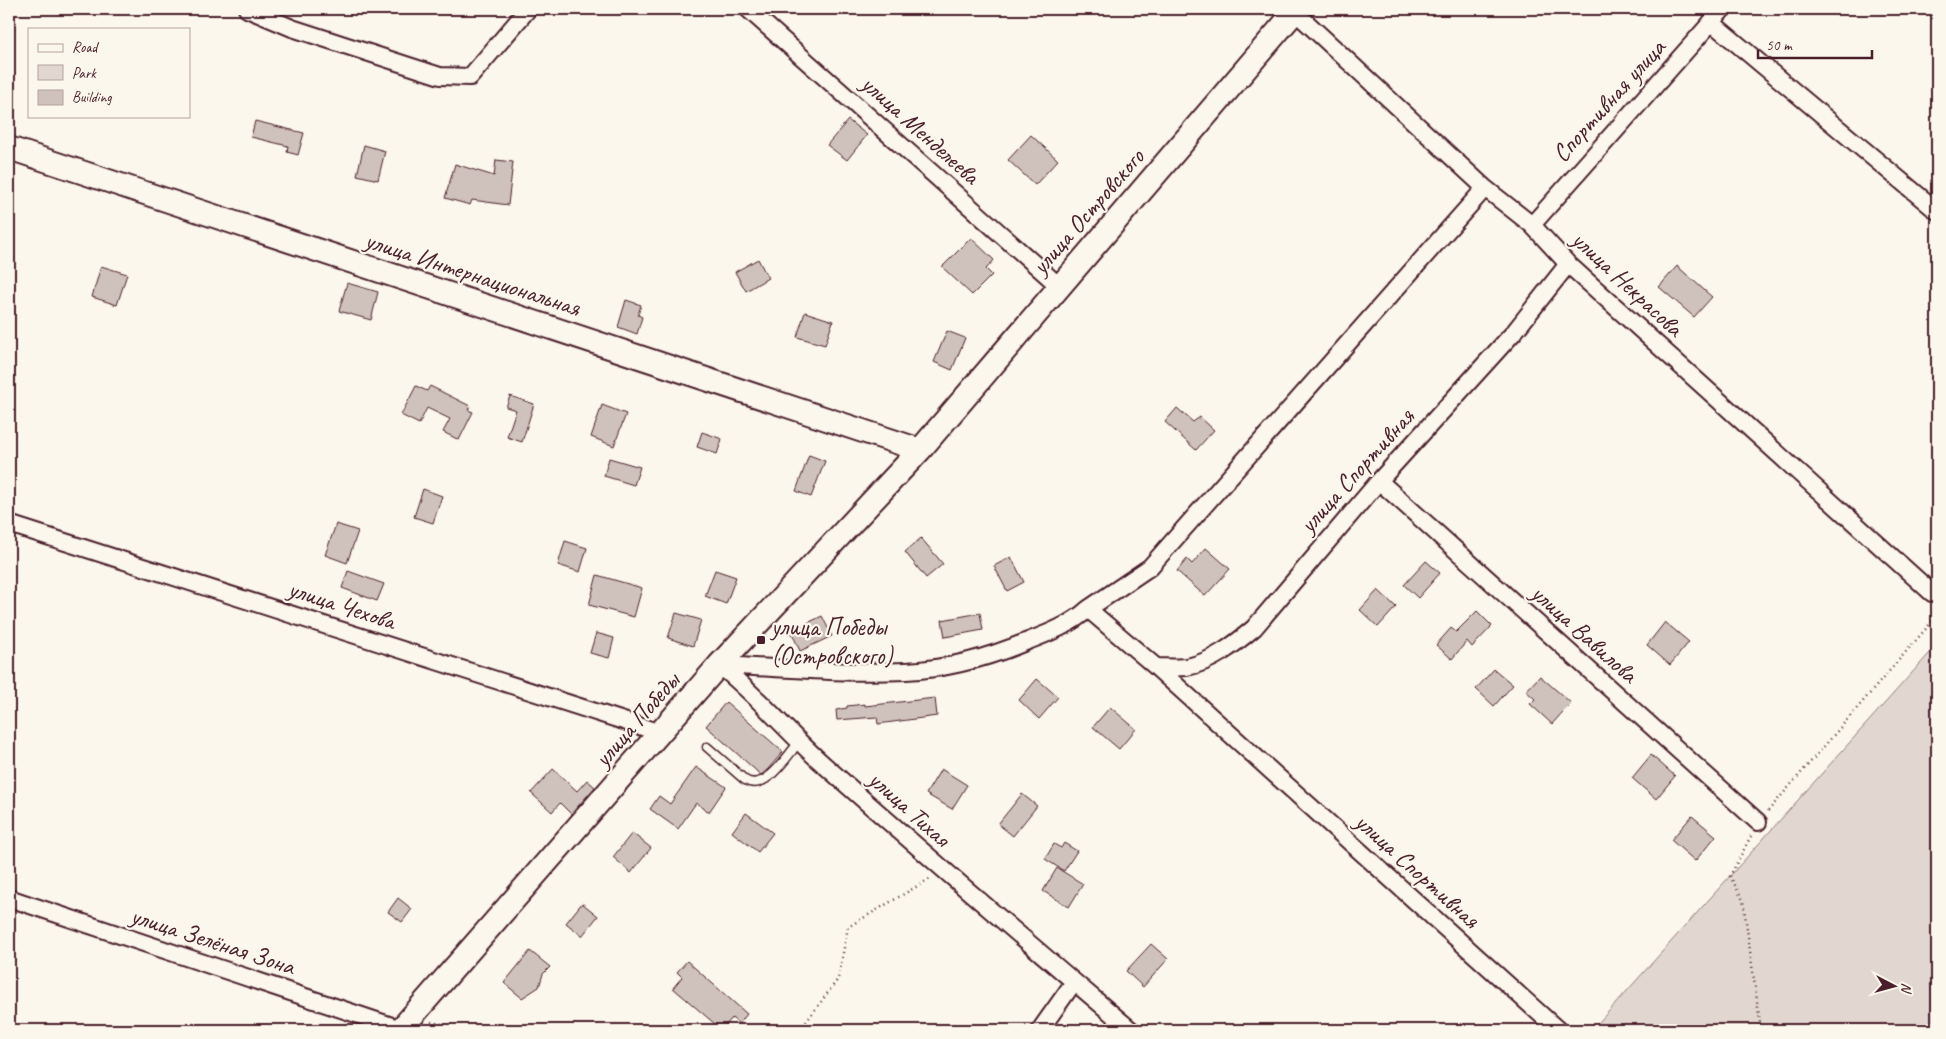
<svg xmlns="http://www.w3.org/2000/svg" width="1946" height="1039" font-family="Caveat,sans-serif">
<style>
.green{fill:#e2d7d0;stroke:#967b7e}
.building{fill:#cfc2bc;stroke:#4a1f2b}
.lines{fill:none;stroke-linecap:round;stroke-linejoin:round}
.lane-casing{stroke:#4a1f2b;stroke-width:11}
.street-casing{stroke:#4a1f2b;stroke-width:20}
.secondary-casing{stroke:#4a1f2b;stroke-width:26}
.path{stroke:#4a1f2b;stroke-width:2.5;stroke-dasharray:1 4;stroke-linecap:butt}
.lane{stroke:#fbf7ec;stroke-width:8}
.street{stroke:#fbf7ec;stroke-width:16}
.secondary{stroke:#fbf7ec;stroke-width:22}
.poi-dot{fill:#4a1f2b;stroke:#fbf7ec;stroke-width:2}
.labels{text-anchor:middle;stroke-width:4.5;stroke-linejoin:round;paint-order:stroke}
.street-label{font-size:25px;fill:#4a1f2b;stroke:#fbf7ec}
.poi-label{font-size:25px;fill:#4a1f2b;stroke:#fbf7ec;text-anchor:start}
</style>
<rect width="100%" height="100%" fill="#fbf7ec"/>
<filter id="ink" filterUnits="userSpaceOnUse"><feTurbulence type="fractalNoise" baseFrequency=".02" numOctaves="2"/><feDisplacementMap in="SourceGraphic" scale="10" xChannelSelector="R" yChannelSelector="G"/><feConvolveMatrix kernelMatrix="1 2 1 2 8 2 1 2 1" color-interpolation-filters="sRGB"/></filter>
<g filter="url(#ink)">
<!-- green -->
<path class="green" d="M1937,645V1030H1592Z"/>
<!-- building -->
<path class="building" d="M848,120L867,135L847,160L827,145Z
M255,121L304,133L298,155L287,152L288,146L251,137Z
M1031,135L1058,160L1035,185L1008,160Z
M364,145L385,151L378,180L357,175Z
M496,160L513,162L508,205L472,200L470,205L445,198L455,164L494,176Z
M971,238L994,260L986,269L992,275L972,295L942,267Z
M758,259L768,278L746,291L735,272Z
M101,266L127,274L117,305L92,297Z
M1677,266L1712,297L1694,317L1659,287Z
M347,283L378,292L371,320L339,311Z
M626,300L641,305L638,315L642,317L637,334L618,327Z
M805,312L833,321L825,345L797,337Z
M947,331L965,338L952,370L934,362Z
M416,386L427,391L430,386L470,406L468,410L473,412L459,440L443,432L450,419L427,408L419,424L401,415Z
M510,396L534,404L522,442L507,437L516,410L506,407Z
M602,405L626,414L614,446L591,437Z
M1177,408L1193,422L1200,417L1214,430L1196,450L1165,422Z
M702,432L722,439L717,454L697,447Z
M809,455L825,461L811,497L796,491Z
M609,458L640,467L634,485L604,476Z
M423,489L442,496L433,523L414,517Z
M336,524L358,531L347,563L325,555Z
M921,538L943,564L926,578L905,552Z
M565,541L587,548L580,572L558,565Z
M1206,548L1230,569L1205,596L1177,571L1187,559L1192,564Z
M1011,557L1024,582L1007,591L994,566Z
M1426,561L1440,573L1418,598L1404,585Z
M715,570L736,577L726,604L705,596Z
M348,571L384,584L377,601L342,588Z
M597,575L642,588L634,617L589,605Z
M1378,590L1396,607L1378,627L1360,610Z
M1477,611L1492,626L1472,647L1467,641L1452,659L1436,645L1451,628L1456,632Z
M676,613L701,620L693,646L668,638Z
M980,613L983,630L945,637L942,620Z
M822,616L832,636L800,651L791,631Z
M1665,622L1689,642L1670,665L1647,645Z
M596,633L614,638L609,658L590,653Z
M1494,669L1513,685L1494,706L1476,689Z
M1540,676L1571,703L1552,724L1530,704L1535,699L1526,691Z
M1037,679L1058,697L1039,719L1019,700Z
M935,698L937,716L878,724L877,717L837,720L836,710L847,708V706L865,704V706Z
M726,702L783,752L767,770L761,775L706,726Z
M1110,707L1136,729L1119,749L1093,727Z
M1651,755L1675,776L1656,799L1632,778Z
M696,767L726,787L709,812L696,803L678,829L650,809L659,796L670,804Z
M553,769L577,791L587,780L595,787L571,814L560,803L552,812L531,793Z
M941,769L967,785L952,809L926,794Z
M1022,794L1037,806L1013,836L998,824Z
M746,813L773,833L758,852L732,832Z
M1692,816L1716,836L1695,861L1671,840Z
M632,833L651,848L631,873L613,857Z
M1064,843L1077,851L1064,871L1045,859L1054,844L1061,848Z
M1057,868L1083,884L1069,907L1043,891Z
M398,898L412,909L402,922L388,912Z
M582,903L598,916L582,936L566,923Z
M1151,944L1168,959L1143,987L1126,971Z
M530,951L550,967L543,974L539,987L522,998L504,983Z
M687,961L747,1014L739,1024L732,1018L722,1030L673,988L682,977L677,972Z"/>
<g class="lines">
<defs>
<path id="lane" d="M707,747L745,780C765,793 787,756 799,742"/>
<path id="street" d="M247,9L292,28L440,76L470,77L528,9
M748,9L1059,286
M1292,9L1485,188L1532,225L1568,264L1932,593
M1711,22L1937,211
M1532,225L1723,9
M1379,481L1758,822
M9,524L661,733
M1088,609L1150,567L1485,188
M719,665C781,668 844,674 906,671C947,669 990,657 1028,641C1049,633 1072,624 1088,609L1156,667L1558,1030
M719,665C757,695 787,732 823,764C925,854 1027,942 1131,1030
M1156,667C1166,667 1177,668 1187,667C1212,662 1235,644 1254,628L1379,481L1515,331L1568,264
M9,898L401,1029
M1040,1030L1074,982"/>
<path id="secondary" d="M9,148L920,450
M400,1030L719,665L920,450L1297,9"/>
</defs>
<!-- lane casing -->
<use href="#lane" class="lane-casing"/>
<!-- street casing -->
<use href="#street" class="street-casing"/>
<!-- secondary casing -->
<use href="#secondary" class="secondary-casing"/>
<!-- path -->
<path class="path" d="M1768,811L1937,616
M1751,836L1730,876L1743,900L1761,1030
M431,1022L471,1030
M800,1030L838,979L848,927L931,878"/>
<!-- lane -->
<use href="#lane" class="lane"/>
<!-- street -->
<use href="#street" class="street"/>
<!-- secondary -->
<use href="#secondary" class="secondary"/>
</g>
</g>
<!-- markers -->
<rect class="poi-dot" x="756" y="635" width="10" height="10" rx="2.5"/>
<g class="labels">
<!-- street labels -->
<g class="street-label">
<text transform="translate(1608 100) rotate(-48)" y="9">Спортивная улица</text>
<text transform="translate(921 129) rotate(42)" y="9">улица Менделеева</text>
<text transform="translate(1087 211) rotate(-49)" y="9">улица Островского</text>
<text transform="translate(473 273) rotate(18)" y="9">улица Интернациональная</text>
<text transform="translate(1628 283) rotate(43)" y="9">улица Некрасова</text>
<text transform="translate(1356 470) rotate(-48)" y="9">улица Спортивная</text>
<text transform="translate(342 604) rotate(18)" y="9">улица Чехова</text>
<text transform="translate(1585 633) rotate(42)" y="9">улица Вавилова</text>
<text transform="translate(636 719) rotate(-49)" y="9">улица Победы</text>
<text transform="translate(910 808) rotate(42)" y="9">улица Тихая</text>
<text transform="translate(1418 870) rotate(42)" y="9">улица Спортивная</text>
<text transform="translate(213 940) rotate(18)" y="9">улица Зелёная Зона</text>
</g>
<!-- poi labels -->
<g class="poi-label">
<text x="771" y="635">улица Победы<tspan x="771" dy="29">(Островского)</tspan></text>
</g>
</g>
<!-- margin -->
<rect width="1946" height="1039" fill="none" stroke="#fbf7ec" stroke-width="30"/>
<rect x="15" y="15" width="1916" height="1009" fill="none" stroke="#4a1f2b" stroke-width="2" filter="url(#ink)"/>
<!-- legend -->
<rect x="28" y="28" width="162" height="90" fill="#fbf7ec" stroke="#b4a19f"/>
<rect x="38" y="44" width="25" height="8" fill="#fbf7ec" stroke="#b4a19f"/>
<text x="72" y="52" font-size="15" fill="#4a1f2b">Road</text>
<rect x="38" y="65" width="25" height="15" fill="#e2d7d0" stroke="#b4a19f"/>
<text x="72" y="78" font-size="15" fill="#4a1f2b">Park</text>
<rect x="38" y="90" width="25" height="15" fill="#cfc2bc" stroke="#b4a19f"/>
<text x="72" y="102" font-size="15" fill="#4a1f2b">Building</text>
<!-- north arrow -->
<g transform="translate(1894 986) rotate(96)" stroke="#fbf7ec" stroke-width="4" paint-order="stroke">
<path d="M0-4L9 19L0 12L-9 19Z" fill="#4a1f2b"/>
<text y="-8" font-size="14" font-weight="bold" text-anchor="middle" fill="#4a1f2b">N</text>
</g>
<!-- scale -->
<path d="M1758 50v8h114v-8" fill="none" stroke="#4a1f2b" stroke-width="2.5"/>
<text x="1766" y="50" font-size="15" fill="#4a1f2b" stroke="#fbf7ec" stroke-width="4" paint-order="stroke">50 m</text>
</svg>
